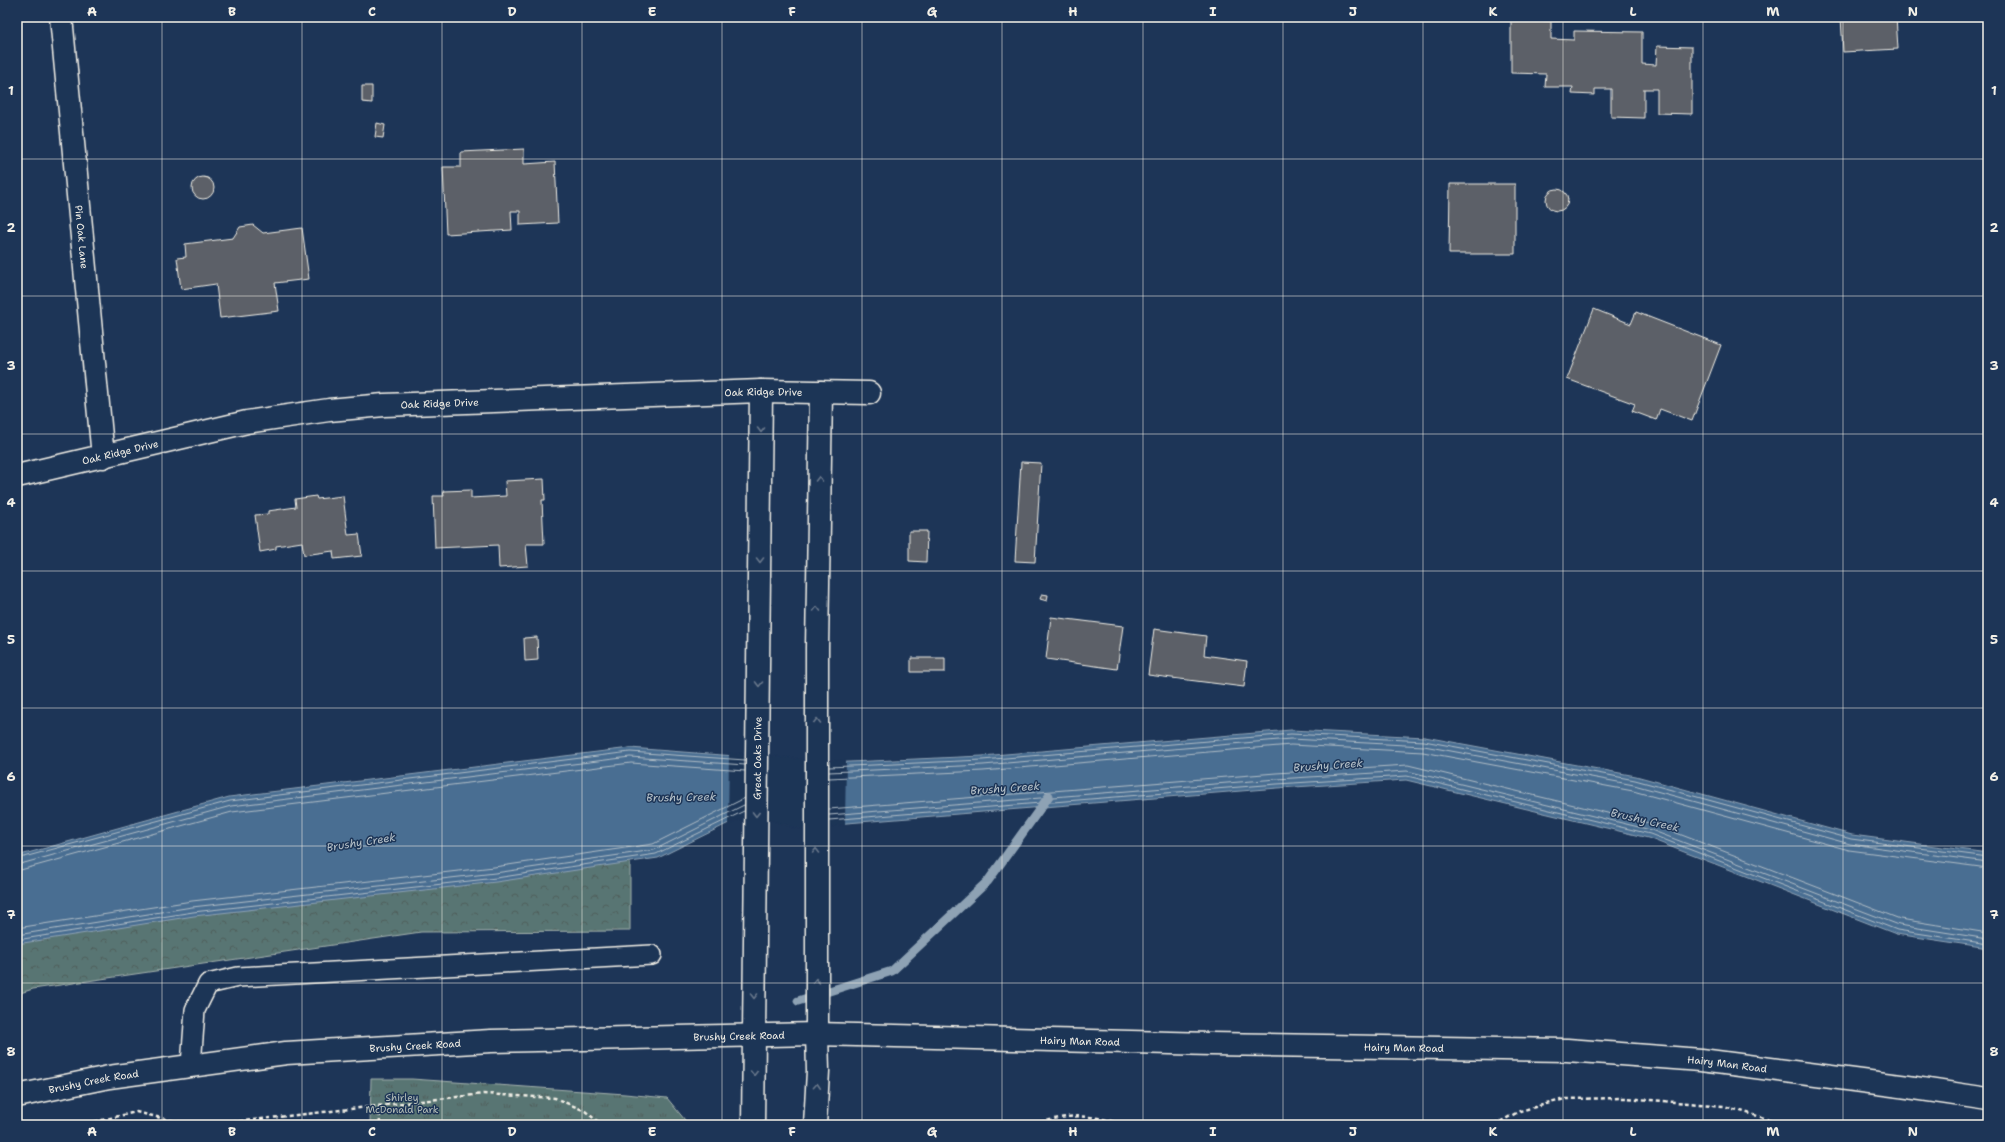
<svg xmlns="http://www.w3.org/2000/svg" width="2005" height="1142" font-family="'Shantell Sans',sans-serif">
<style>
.grass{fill:url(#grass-tufts);stroke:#a6b3ae}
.forest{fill:url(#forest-crowns);stroke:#a6b3ae}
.water{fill:#4a6e92;stroke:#8ea2b4}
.pier{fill:#1d3557}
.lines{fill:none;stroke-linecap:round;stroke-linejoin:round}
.shore{stroke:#b0bdc6;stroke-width:1}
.stream{stroke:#8ea2b4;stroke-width:9}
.building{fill:#5c6167;stroke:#f4f1e8}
.lane-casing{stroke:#f4f1e8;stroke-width:22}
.street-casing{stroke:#f4f1e8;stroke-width:25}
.secondary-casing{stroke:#f4f1e8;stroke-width:25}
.path{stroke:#f4f1e8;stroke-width:2.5;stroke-dasharray:4 3;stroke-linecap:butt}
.lane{stroke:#1d3557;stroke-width:19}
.street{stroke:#1d3557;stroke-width:22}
.secondary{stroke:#1d3557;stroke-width:22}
.oneway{stroke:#68778a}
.grid{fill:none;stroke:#f4f1e8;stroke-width:1;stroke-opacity:0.55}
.labels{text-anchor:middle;stroke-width:3;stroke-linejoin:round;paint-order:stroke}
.street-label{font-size:10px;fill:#f4f1e8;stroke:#1d3557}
.park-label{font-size:10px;fill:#b6bfb9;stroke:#1d3557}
.water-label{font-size:11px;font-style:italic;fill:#b8c3ca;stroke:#1d3557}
.neatline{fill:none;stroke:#f4f1e8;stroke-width:1.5}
.grid-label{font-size:13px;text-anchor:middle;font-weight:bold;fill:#f4f1e8}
</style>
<defs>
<pattern id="grass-tufts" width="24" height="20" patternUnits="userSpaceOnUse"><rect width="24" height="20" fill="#587573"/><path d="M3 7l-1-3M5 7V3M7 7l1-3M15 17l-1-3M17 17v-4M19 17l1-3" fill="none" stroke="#505e5c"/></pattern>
<pattern id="forest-crowns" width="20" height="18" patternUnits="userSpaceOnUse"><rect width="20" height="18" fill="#587573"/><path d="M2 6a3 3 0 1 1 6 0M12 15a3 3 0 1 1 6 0" fill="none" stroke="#505e5c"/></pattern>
</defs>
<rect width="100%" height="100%" fill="#1d3557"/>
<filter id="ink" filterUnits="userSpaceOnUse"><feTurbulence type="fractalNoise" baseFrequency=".025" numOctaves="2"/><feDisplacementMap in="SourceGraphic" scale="8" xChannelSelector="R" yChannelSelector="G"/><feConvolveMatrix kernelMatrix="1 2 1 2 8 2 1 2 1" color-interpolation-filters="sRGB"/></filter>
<g filter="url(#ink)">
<!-- grass -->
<path class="grass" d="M371,1079H412L625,1094L667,1098L689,1125H370Z"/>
<!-- forest -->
<path class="forest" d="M630,748V931L421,932L33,989L17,994V857Z"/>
<!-- water -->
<path class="water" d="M1291,730L1425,737L1636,776L1852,835L1988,853V948L1896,934L1648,838L1406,780L1278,788L798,827L753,811L658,858L496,882L194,916L17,944V856L229,797L630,748L827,763L982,756Z"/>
<!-- pier -->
<path class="pier" d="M729,753L827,761L846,760L845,825L798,829L753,813L728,825Z"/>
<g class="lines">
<!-- shore -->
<path class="shore" d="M829,767L982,760L1291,734L1424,741L1635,780L1851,839L1988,857
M829,772L983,765L1291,739L1424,746L1634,785L1850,844L1988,862
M829,778L983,771L1291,745L1423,752L1633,791L1849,850L1988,868
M829,809L1276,773L1408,765L1653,824L1900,919L1988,933
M829,815L1277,779L1407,771L1651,830L1899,925L1988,939
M829,820L1277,784L1407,776L1650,834L1897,930L1988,944
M17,859L230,801L630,752L745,760
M17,865L231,806L630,757L745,765
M17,871L232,812L631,763L745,771
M17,928L192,901L494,867L653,844L745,798
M17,935L192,907L495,873L654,850L744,805
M17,940L193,912L496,878L656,854L744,811"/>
<!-- stream -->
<path class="stream" d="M798,1001L892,971L988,881L1049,796"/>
</g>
<!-- building -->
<path class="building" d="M1841,17H1896L1898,49L1843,52Z
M1511,20L1551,21V39L1574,40V31L1642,32V64L1656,65L1657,46L1692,47V114L1657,113V89H1644V118L1611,117V89H1595V95L1572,94L1573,87H1545L1546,74L1511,73Z
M362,86H372V103L362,102Z
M377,123L385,125L383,138L375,137Z
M524,149V164L555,162L558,223L520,225V211H511L512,230L446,234L443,167H461V152Z
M192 188a11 11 0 1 1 22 0a11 11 0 1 1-22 0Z
M1450,184H1515V254H1449Z
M1546 200a11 11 0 1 1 22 0a11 11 0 1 1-22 0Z
M253,225L263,233L302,228L309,279L275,283L279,311L220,318L216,284L181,289L177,258L186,257L185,244L233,238L240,227Z
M1594,309L1631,324L1636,312L1721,345L1692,421L1660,409L1656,420L1632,411L1635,404L1567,379Z
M1021,462L1041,463L1035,562L1015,561Z
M544,479L545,500H542L544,544H526L528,566L499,568L498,545L435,548L433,496H444L443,491L471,490V498L506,496L505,481Z
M316,496L317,499L343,496L348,535L359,534L362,556L334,559L333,551L304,555L302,542L276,546V549L260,552L255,515L268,514V511L296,507L295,499Z
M909,531H927L926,562L909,561Z
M1042,594L1048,595L1047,601L1040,599Z
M1051,617L1123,626L1117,669L1046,659Z
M1154,629L1206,636L1204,655L1247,661L1244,687L1148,675Z
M537,637L538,660L525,661L524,638Z
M911,658H945V672H911Z"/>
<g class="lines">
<defs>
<path id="lane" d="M191,1066L195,1010L208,984L238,977L652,955"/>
<g id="street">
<path id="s1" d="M61,17L103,457"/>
<path id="s2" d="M17,476L247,422L329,410L384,405L761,391L869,393"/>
<path id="s3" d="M754,1034L761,391"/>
<path d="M817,1034V648L821,392"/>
</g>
<g id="secondary">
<path id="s4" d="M17,1096L109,1077L286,1053L491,1041L817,1034L1211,1044L1567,1050L1701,1060L1908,1087L1988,1099"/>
<path d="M753,1125L754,1034"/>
<path d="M815,1125L818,1071L817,1034"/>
</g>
</defs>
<!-- lane casing -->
<use href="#lane" class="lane-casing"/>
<!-- street casing -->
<use href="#street" class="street-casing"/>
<!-- secondary casing -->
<use href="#secondary" class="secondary-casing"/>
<!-- path -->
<path class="path" d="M379,1106L380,1125
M81,1125L136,1112L178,1122L217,1124L483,1094L555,1098L585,1111L602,1125
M1034,1125C1067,1113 1091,1114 1124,1125
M1494,1125L1520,1111L1565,1099L1626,1098L1724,1106L1788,1125"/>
<!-- lane -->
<use href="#lane" class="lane"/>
<!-- street -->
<use href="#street" class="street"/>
<!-- secondary -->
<use href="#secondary" class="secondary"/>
</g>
<!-- one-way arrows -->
<defs><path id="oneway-chevron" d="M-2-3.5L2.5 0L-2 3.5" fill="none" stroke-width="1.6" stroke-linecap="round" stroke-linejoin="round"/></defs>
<g class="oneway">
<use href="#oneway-chevron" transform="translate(761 430) rotate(90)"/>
<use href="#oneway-chevron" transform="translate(819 479) rotate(-89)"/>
<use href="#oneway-chevron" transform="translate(760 560) rotate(90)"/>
<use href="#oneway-chevron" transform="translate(817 609) rotate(-89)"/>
<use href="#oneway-chevron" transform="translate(759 684) rotate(91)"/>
<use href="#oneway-chevron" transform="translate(817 721) rotate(-90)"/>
<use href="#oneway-chevron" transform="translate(756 814) rotate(91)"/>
<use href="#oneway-chevron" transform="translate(816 851) rotate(-90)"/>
<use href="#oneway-chevron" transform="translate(816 981) rotate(-90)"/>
<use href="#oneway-chevron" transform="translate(754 996) rotate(90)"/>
<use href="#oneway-chevron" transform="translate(754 1073) rotate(90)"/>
<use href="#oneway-chevron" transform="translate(817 1086) rotate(-86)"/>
</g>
</g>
<!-- grid -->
<path class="grid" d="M162,17V1125M302,17V1125M442,17V1125M582,17V1125M722,17V1125M862,17V1125M1002,17V1125M1143,17V1125M1283,17V1125M1423,17V1125M1563,17V1125M1703,17V1125M1843,17V1125M17,159H1988M17,296H1988M17,434H1988M17,571H1988M17,708H1988M17,846H1988M17,983H1988"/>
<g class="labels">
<!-- street labels -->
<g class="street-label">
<text dy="4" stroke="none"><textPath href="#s1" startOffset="221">Pin Oak Lane</textPath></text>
<text dy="4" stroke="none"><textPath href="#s2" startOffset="754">Oak Ridge Drive</textPath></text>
<text dy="4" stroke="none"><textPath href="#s2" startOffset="430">Oak Ridge Drive</textPath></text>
<text dy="4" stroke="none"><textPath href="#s2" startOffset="106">Oak Ridge Drive</textPath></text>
<text dy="4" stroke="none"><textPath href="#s3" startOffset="276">Great Oaks Drive</textPath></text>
<text dy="4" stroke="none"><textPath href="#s4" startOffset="726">Brushy Creek Road</textPath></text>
<text dy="4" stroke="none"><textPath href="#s4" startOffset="1067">Hairy Man Road</textPath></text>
<text dy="4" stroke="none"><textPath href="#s4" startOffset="402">Brushy Creek Road</textPath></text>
<text dy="4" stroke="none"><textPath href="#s4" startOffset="1391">Hairy Man Road</textPath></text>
<text dy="4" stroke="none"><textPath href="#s4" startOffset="1715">Hairy Man Road</textPath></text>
<text dy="4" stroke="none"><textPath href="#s4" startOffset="78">Brushy Creek Road</textPath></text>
</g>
<!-- park labels -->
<g class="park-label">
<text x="402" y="1101">Shirley<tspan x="402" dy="12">McDonald Park</tspan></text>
</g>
<!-- water labels -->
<g class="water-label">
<text transform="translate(1328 765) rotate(-4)" y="4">Brushy Creek</text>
<text transform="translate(1005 788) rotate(-4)" y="4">Brushy Creek</text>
<text transform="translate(681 797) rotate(-1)" y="4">Brushy Creek</text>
<text transform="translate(1645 820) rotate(13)" y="4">Brushy Creek</text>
<text transform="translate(361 842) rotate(-9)" y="4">Brushy Creek</text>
</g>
</g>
<!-- margin -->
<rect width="2005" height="1142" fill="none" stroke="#1d3557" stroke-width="44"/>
<rect x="22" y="22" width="1961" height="1098" class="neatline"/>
<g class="grid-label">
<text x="92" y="16">A</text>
<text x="232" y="16">B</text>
<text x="372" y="16">C</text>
<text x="512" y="16">D</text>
<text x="652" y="16">E</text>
<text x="792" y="16">F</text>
<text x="932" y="16">G</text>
<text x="1073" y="16">H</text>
<text x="1213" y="16">I</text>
<text x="1353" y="16">J</text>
<text x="1493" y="16">K</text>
<text x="1633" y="16">L</text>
<text x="1773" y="16">M</text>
<text x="1913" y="16">N</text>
<text x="11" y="95">1</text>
<text x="1994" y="95">1</text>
<text x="11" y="232">2</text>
<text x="1994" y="232">2</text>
<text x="11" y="370">3</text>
<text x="1994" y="370">3</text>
<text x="11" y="507">4</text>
<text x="1994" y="507">4</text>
<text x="11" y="644">5</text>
<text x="1994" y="644">5</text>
<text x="11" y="781">6</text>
<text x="1994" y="781">6</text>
<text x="11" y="919">7</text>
<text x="1994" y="919">7</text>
<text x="11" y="1056">8</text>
<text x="1994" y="1056">8</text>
<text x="92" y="1136">A</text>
<text x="232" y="1136">B</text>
<text x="372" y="1136">C</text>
<text x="512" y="1136">D</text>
<text x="652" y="1136">E</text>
<text x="792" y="1136">F</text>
<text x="932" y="1136">G</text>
<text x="1073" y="1136">H</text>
<text x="1213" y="1136">I</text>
<text x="1353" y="1136">J</text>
<text x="1493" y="1136">K</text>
<text x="1633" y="1136">L</text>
<text x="1773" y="1136">M</text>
<text x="1913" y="1136">N</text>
</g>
</svg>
